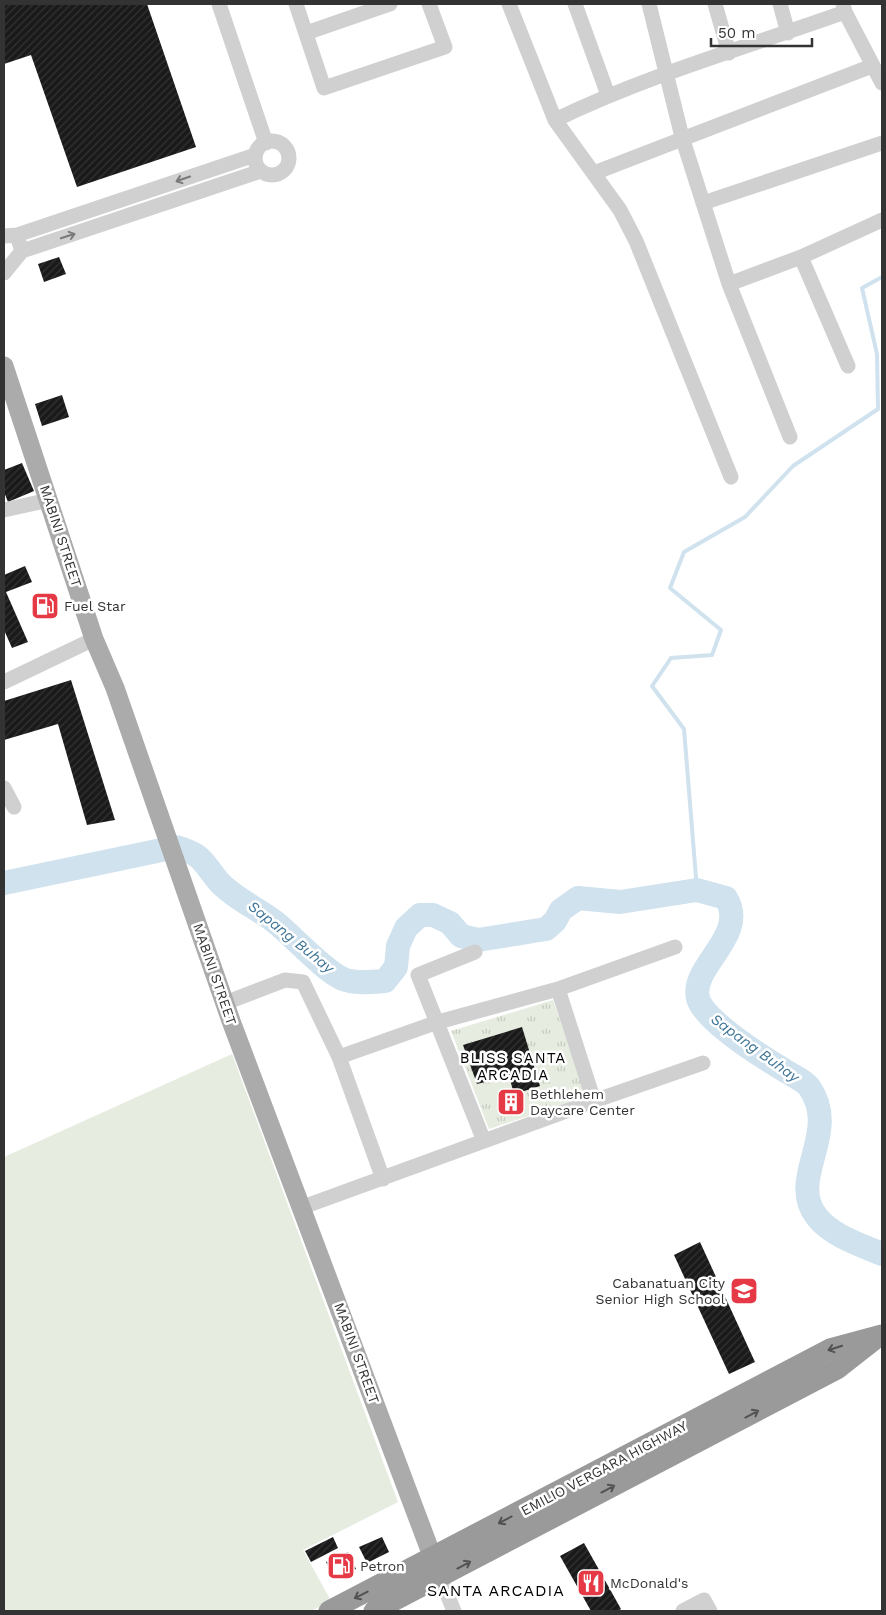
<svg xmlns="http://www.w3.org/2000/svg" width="886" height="1615" font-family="'Work Sans',sans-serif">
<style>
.green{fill:#e6ecdf}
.park{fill:url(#park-tufts)}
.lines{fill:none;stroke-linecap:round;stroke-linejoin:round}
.stream{stroke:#cfe2ee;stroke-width:4}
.river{stroke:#cfe2ee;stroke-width:24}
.building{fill:url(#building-hatch)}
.minor{stroke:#d0d0d0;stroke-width:15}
.major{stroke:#ababab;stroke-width:19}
.highway{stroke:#9a9a9a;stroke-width:21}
.oneway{stroke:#7a7a7a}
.oneway2{stroke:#525252}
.labels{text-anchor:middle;stroke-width:5;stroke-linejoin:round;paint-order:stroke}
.street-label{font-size:14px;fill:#333;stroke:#fff}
.poi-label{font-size:14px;fill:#333;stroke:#fff;text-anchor:start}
.water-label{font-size:15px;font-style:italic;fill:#3f7597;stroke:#fff}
.neighbourhood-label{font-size:15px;letter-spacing:1px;fill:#000;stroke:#fff}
.quarter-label{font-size:16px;letter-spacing:1px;fill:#000;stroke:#fff}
</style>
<defs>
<pattern id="park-tufts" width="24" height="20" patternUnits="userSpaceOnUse" patternTransform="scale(1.25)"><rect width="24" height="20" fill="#e6ecdf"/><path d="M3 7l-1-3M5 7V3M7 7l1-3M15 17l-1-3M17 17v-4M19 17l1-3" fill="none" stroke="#c6cbc0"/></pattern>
<pattern id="building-hatch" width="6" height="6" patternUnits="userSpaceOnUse" patternTransform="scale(1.25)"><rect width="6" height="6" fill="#1a1a1a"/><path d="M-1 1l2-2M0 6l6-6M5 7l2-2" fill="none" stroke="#333"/></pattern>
</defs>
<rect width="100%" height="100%" fill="#fff"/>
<!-- green -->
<path class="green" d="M232,1054L398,1502L303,1550L331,1601L311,1611H4V1157Z"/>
<!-- park -->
<path class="park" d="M553,1000L586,1097L489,1129L451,1031Z"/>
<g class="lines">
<!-- stream -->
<path class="stream" d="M697,890L684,729L652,686L671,658L712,655L721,630L670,588L684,552L745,517L793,466L878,409L877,354L862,288L882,277"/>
<!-- river -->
<path class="river" d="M4,883L176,847C204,855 202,862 219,882C235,899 257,908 275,922C294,937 323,970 343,979C355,984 372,982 385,981L396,967L398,946L406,928L420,915H433L450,923L461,936L478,940L546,929L555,921L561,910L578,898L620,902L697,890L726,898C749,936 690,966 698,998C703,1020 764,1058 784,1070C791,1075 804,1080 809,1087C842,1133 786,1178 817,1217C832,1236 861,1245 882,1254"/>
</g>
<!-- building -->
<path class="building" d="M4,4H147L196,147L77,187L31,55L4,64Z
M59,257L66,274L44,282L38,264Z
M62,395L69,417L42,426L35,404Z
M22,463L34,491L8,502L4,492V470Z
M25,566L32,582L6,592L28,642L12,648L4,630V575Z
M71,680L115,820L87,825L58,724L4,740V701Z
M522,1027L540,1086L518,1093L522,1105L503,1111L499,1099L514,1094L509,1076L477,1084L463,1045Z
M700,1242L755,1362L729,1374L674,1255Z
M333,1537L338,1548L311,1562L305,1551Z
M382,1537L389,1552L367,1563L359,1547Z
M584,1543L621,1609L618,1611H591L560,1556Z
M348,1552L356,1569L334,1579L326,1562Z"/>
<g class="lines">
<!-- minor -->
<path class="minor" d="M219,4L266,143
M296,4L324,88L445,47L429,4
M509,4L555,120L620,210L636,241L731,477
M575,4L608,95
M649,4L682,137L729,284L790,437
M715,4L729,53
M780,4L788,33
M843,4L845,12L882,83
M306,33L390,4
M555,120C648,75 747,47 845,12
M255 158a17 17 0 1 1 34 0a17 17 0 1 1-34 0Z
M594,173L872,66
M703,203L882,143
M4,236L17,235L255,155
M22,251L261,171
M801,257L848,366
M4,273L22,251L19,242
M729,284L801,257L882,220
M4,510L49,500
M4,682L94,639
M4,788L14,807
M475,952L418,975L484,1141
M558,989L594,1101
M225,1003L285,980L303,982L339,1057L383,1179
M339,1057L438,1022L558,989L675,947
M303,1207L594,1101L703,1063
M440,1577L454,1611
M683,1611L704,1600L710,1611"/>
<!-- major -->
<path class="major" d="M4,366L94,639L115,688L231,1021L437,1569"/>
<!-- highway -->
<path class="highway" d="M329,1611L830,1349L882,1335
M374,1611L837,1369L874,1340"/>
</g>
<!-- one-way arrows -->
<defs><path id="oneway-shaft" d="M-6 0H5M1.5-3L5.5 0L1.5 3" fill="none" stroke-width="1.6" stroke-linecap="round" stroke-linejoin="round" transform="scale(1.25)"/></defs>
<g class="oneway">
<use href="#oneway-shaft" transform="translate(183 179) rotate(161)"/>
<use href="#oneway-shaft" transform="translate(68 236) rotate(-18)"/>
</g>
<g class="oneway2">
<use href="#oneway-shaft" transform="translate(835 1348) rotate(162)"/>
<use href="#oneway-shaft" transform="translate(752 1414) rotate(-28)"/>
<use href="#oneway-shaft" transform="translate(608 1489) rotate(-28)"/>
<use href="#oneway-shaft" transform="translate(505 1520) rotate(152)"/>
<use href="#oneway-shaft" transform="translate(464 1565) rotate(-28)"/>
<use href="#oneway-shaft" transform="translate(361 1595) rotate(153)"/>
</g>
<!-- icons -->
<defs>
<symbol id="fuel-square" viewBox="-11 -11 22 22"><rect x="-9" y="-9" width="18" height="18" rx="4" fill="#e63946" stroke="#fff"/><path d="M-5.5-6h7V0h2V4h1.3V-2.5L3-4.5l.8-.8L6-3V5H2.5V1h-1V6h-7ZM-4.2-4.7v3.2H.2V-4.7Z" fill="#fff"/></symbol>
<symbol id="building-square" viewBox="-11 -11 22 22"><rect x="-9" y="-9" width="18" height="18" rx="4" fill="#e63946" stroke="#fff"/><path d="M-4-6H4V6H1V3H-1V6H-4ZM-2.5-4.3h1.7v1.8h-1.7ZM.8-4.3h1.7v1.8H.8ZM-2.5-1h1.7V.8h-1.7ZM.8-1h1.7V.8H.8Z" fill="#fff"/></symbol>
<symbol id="school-square" viewBox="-11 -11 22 22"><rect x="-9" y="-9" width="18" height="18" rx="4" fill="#e63946" stroke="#fff"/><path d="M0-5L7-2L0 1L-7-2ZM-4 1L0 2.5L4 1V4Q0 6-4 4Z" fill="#fff"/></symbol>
<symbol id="restaurant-square" viewBox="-11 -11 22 22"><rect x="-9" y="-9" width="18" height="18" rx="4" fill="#e63946" stroke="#fff"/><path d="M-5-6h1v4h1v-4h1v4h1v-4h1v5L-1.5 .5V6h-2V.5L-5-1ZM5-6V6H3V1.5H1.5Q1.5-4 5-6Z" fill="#fff"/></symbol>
</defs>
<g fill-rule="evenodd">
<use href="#fuel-square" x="29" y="590" width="32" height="32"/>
<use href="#building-square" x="495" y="1086" width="32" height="32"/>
<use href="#school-square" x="728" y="1275" width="32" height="32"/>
<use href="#fuel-square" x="325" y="1550" width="32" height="32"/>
<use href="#restaurant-square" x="575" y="1567" width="32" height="32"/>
</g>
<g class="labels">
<!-- street labels -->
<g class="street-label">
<text transform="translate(61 536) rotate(72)" y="5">MABINI STREET</text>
<text transform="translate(215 974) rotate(71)" y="5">MABINI STREET</text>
<text transform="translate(357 1353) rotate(70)" y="5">MABINI STREET</text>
<text transform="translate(604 1468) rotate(-28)" y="5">EMILIO VERGARA HIGHWAY</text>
</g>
<!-- poi labels -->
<g class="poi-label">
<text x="64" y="611">Fuel Star</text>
<text x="530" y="1099">Bethlehem<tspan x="530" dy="16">Daycare Center</tspan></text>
<text x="725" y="1288" text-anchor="end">Cabanatuan City<tspan x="725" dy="16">Senior High School</tspan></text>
<text x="360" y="1571">Petron</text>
<text x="610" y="1588">McDonald's</text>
</g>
<!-- water labels -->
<g class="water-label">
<text transform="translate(291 937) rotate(39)" y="5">Sapang Buhay</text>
<text transform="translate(755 1048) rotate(36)" y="5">Sapang Buhay</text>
</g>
<!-- neighbourhood labels -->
<g class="neighbourhood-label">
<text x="513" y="1063">BLISS SANTA<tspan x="513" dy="17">ARCADIA</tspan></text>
</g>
<!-- quarter labels -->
<g class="quarter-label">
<text x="496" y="1596">SANTA ARCADIA</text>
</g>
</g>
<!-- border -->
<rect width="886" height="1615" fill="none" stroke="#333333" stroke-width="10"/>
<!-- scale -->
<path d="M711 38v8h101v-8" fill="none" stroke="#333333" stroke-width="2.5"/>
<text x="718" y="38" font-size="15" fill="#333333" stroke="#ffffff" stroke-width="4" paint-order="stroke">50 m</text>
</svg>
